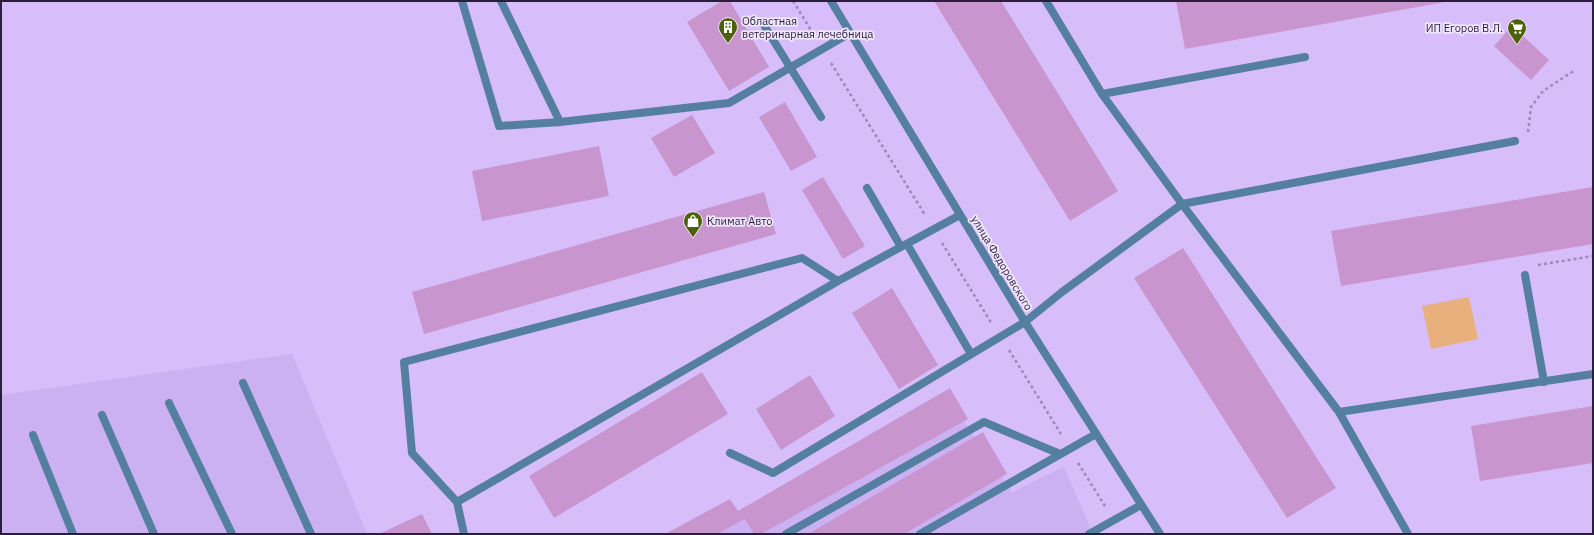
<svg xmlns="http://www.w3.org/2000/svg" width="1594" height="535" font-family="'IBM Plex Sans',sans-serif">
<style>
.built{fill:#ccb1f2}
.green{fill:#e8b07c}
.building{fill:#c995ce}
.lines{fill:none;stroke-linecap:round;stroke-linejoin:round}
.path{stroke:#9d88b9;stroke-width:2.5;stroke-dasharray:3 3;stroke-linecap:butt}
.service{stroke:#547fa1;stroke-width:8}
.tertiary{stroke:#547fa1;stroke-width:8}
.labels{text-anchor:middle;stroke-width:3.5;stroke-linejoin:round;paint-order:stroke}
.poi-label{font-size:11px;fill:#2b1e3a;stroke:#f0e7fe;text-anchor:start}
.street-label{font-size:11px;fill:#2b1e3a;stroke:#f0e7fe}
</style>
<rect width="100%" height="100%" fill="#d7befa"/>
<!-- built -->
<path class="built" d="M292,354L367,534H1V395Z
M956,409L1012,492L1064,467L1093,534H716Z"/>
<!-- green -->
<path class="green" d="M1469,297L1478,339L1431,349L1422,306Z"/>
<!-- building -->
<path class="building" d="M722,1H730L769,67L729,91L687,22Z
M934,1H1001L1118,191L1070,221Z
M1176,1H1445V2L1185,49Z
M1512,26L1549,60L1531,80L1494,46Z
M785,102L817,157L791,171L759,117Z
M692,115L715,153L674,177L651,138Z
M599,146L609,196L482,221L472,171Z
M823,177L865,246L843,259L802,190Z
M1593,187V244L1341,286L1331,231Z
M764,192L776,234L424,334L412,292Z
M1183,248L1336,488L1287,518L1134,278Z
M892,288L938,365L899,389L852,313Z
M702,372L728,414L554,518L529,476Z
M810,375L835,416L781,450L756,409Z
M950,388L968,419L761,534H754L745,519L717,534H665L730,499L738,511Z
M1593,406V463L1480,481L1471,426Z
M983,432L1007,474L904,534H808Z
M422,514L432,534H379Z"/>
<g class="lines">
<!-- path -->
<path class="path" d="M793,1L814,35
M831,63L925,215
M1528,132L1531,107L1543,91L1575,70
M942,243L992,324
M1538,265L1593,256
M1009,350L1061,434
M1078,463L1105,506"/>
<!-- service -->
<path class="service" d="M462,1L499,126L560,122L729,103L850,33
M501,1L560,122
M1046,1L1102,94L1182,204L1339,412L1408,534
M762,22L821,117
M1102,94L1305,57
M867,188L901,247
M907,244L971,354
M1525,275L1544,382
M838,281L457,502L412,453L404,362L802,258L838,281L960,215
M243,383L311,534
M169,403L232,534
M1339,412L1593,374
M102,415L154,534
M33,435L73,534
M730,453L773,473L1025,322L1062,292L1182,204L1515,141
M457,502L464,534
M786,534L984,422L1060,454
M920,534L1096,434
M1089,534L1141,505"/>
<!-- tertiary -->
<path class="tertiary" d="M831,1L1025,322L1160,534"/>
</g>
<!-- icons -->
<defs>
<symbol id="building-pin" viewBox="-11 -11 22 30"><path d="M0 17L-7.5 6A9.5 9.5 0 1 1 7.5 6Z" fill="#4c610a" stroke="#f0e7fe"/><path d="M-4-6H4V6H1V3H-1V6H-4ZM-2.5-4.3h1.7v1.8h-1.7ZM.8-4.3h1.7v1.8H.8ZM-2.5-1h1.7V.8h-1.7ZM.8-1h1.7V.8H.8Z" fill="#fff"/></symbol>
<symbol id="supermarket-pin" viewBox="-11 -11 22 30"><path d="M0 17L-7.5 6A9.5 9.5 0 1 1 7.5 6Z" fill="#4c610a" stroke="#f0e7fe"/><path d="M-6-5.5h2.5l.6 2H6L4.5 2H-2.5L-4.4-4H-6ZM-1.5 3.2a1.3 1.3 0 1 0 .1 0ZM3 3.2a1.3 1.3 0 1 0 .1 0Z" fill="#fff"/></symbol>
<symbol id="shop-pin" viewBox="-11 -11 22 30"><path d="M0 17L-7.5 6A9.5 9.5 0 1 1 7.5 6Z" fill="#4c610a" stroke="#f0e7fe"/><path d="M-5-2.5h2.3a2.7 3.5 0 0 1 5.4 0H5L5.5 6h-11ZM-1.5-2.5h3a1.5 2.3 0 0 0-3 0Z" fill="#fff"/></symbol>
</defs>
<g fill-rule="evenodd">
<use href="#building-pin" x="717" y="16" width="22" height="30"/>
<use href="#supermarket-pin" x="1506" y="17" width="22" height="30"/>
<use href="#shop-pin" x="682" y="210" width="22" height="30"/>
</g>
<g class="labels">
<!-- poi labels -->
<g class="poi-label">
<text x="742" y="25">Областная<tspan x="742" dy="13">ветеринарная лечебница</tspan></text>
<text x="1503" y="32" text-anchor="end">ИП Егоров В.Л.</text>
<text x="707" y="225">Климат Авто</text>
</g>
<!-- street labels -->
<g class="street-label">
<text transform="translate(1002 263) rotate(59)" y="4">улица Федоровского</text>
</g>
</g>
<!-- border -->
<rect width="1594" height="535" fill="none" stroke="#2b1e3a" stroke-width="4"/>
</svg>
